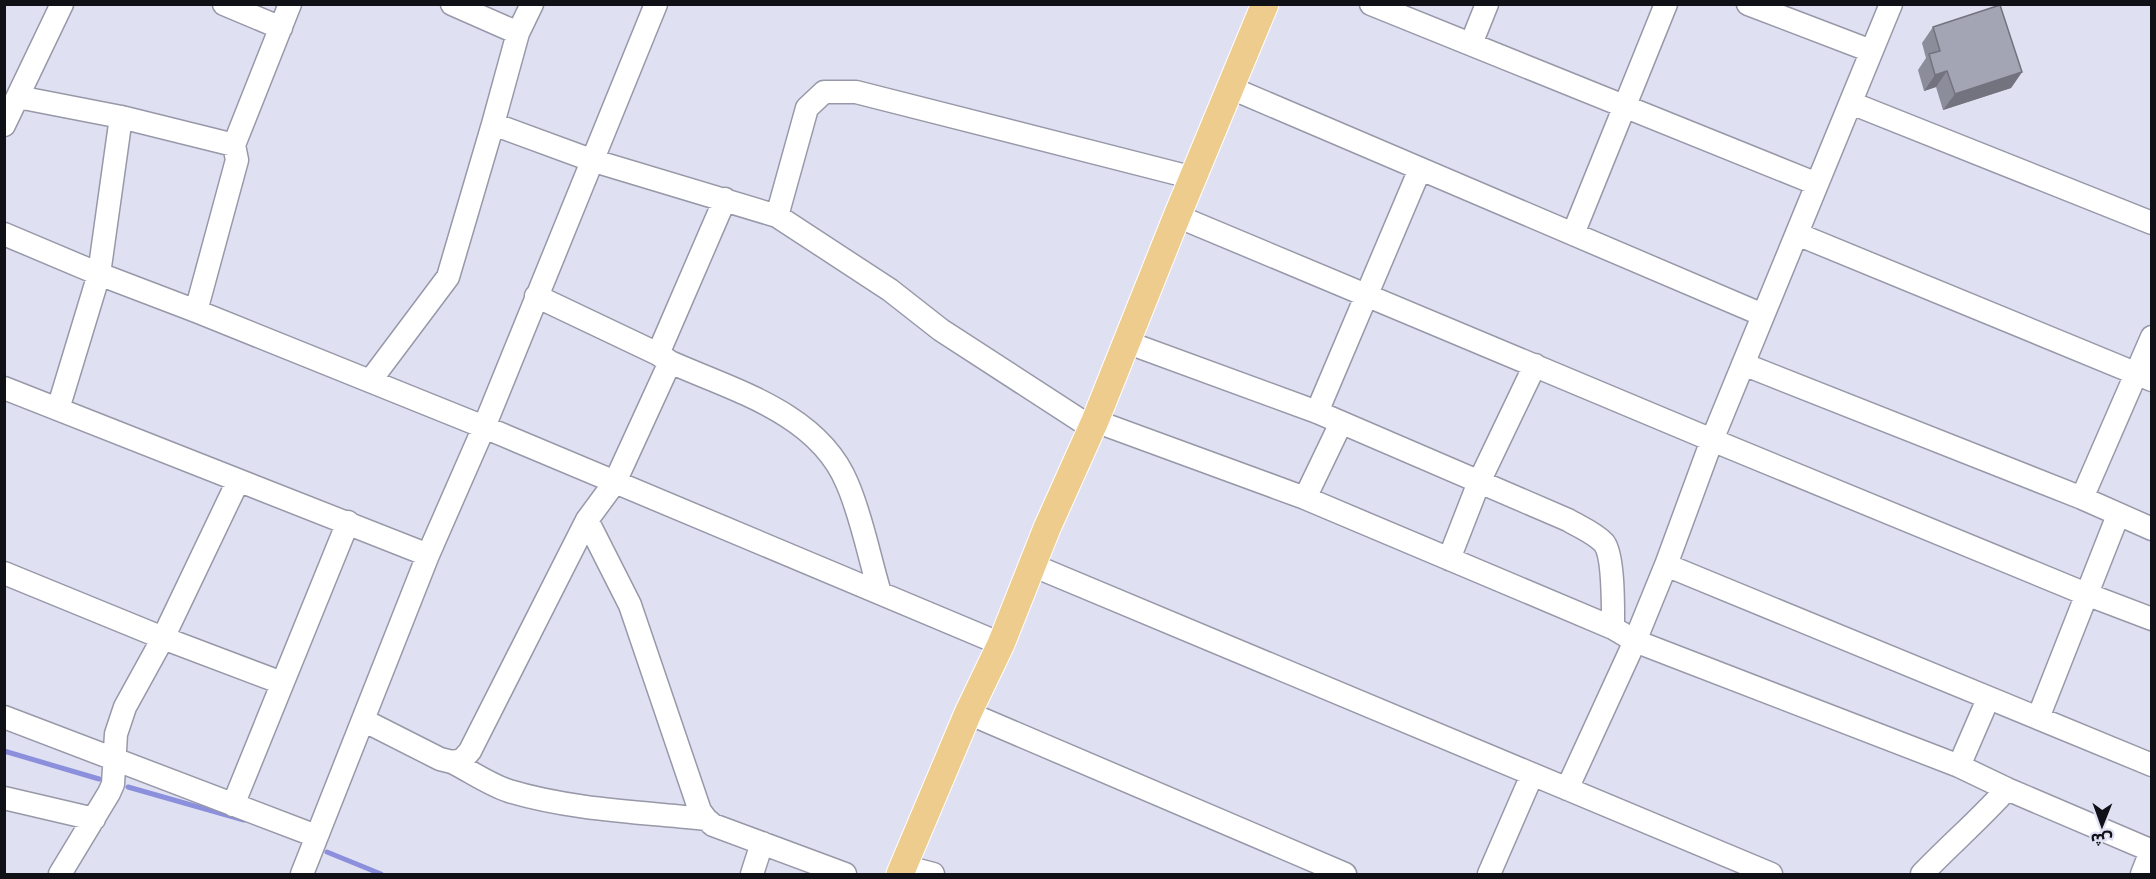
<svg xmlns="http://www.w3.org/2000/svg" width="2156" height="879" font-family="Montserrat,'Noto Sans Arabic',sans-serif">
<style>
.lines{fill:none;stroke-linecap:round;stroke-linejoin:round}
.stream{stroke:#8c8fdc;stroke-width:5}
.minor-casing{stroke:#9798a8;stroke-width:25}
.major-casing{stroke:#fff;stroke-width:29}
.minor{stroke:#fff;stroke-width:22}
.major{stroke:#eecc8e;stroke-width:27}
.wall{fill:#8c8d9b}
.shaded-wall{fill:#72737e}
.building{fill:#a3a4b4;stroke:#72737e;stroke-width:1.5}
</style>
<rect width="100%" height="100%" fill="#dfe1f2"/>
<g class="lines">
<!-- stream -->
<path class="stream" d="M4,751L99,779
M128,787L244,820
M327,852L381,874"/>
<defs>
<path id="minor" d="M224,4L281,28
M452,4L518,33
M1371,4L1817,184
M1748,4L1871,51
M1471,44L1487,4
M1231,88L1763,315
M18,97L121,117L234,145L237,160L196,311
M1851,103L2152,223
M493,124L591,160L777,216L890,290L941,330L1092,428
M4,125L62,4
M234,145L290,4
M777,216L807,108L824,92H856L1194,178
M1177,216L1712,440L2086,594L2152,619
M4,234L99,274L196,311L484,427L1001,644
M1573,234L1666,4
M1797,234L2152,380
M536,296L658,354L670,362C733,390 818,413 847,483C862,517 869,557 880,593
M1126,342L1317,412L1568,520C1580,527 1595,533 1604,543C1614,556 1613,610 1613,628
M658,354L725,199
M670,362L615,482L587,520L630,605L700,811L706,819L713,825L845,874
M1743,364L2082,498L2152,529
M370,381L448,277L493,124L518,33L532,4
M4,388L428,555
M58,409L99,274L121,117
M1317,412L1420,169
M1095,421L1305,498L1613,628L1635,641L1959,766L2007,789L2152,851
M1305,498L1341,423
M2082,498L2152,337
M1449,559L1479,482L1535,365
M1032,565L1771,874
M1666,565L2152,765
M4,573L163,638L282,683
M968,713L1345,874
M4,717L316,836
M2038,718L2118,515
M363,720L440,759L452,762L462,760L470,751L587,520
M452,762C470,771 490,785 509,791C572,810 641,812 706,819
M1959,766L1988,699
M1567,789L1635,641L1666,565L1712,440L1891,4
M4,798L94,819
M233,805L348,522
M903,866L933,874
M60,874L109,793L113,784L116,734L125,707L163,638L238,481
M302,874L428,555L484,427L656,4
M752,874L762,843
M1489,874L1532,775
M1922,874C1950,845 1980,819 2007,789
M2142,874L2151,851"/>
<path id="major" d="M900,874L968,713L1001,644L1047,528L1095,421L1177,216L1265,4"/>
</defs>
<!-- minor casing -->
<use href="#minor" class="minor-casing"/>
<!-- major casing -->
<use href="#major" class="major-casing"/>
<!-- minor -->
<use href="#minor" class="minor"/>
<!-- major -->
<use href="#major" class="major"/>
</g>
<!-- wall -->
<path class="wall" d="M1933,27L2022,72L2011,88L1943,110L1936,87L1924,91L1918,70L1926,58L1922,43Z"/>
<!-- shaded-wall -->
<path class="shaded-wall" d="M1947,71L1936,87L1924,91L1935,75Z
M2022,72L2011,88L1943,110L1955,94Z"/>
<!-- building -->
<path class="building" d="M2000,5L2022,72L1955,94L1947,71L1935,75L1929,54L1940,51L1933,27Z"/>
<!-- border -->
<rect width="2156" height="879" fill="none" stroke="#101116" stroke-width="12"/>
<!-- north arrow -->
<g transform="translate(2102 825) rotate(181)" stroke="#dfe1f2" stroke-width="4.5" paint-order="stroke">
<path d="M0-4.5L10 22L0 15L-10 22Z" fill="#101116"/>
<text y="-9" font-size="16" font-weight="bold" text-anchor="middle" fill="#101116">ش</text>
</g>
</svg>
